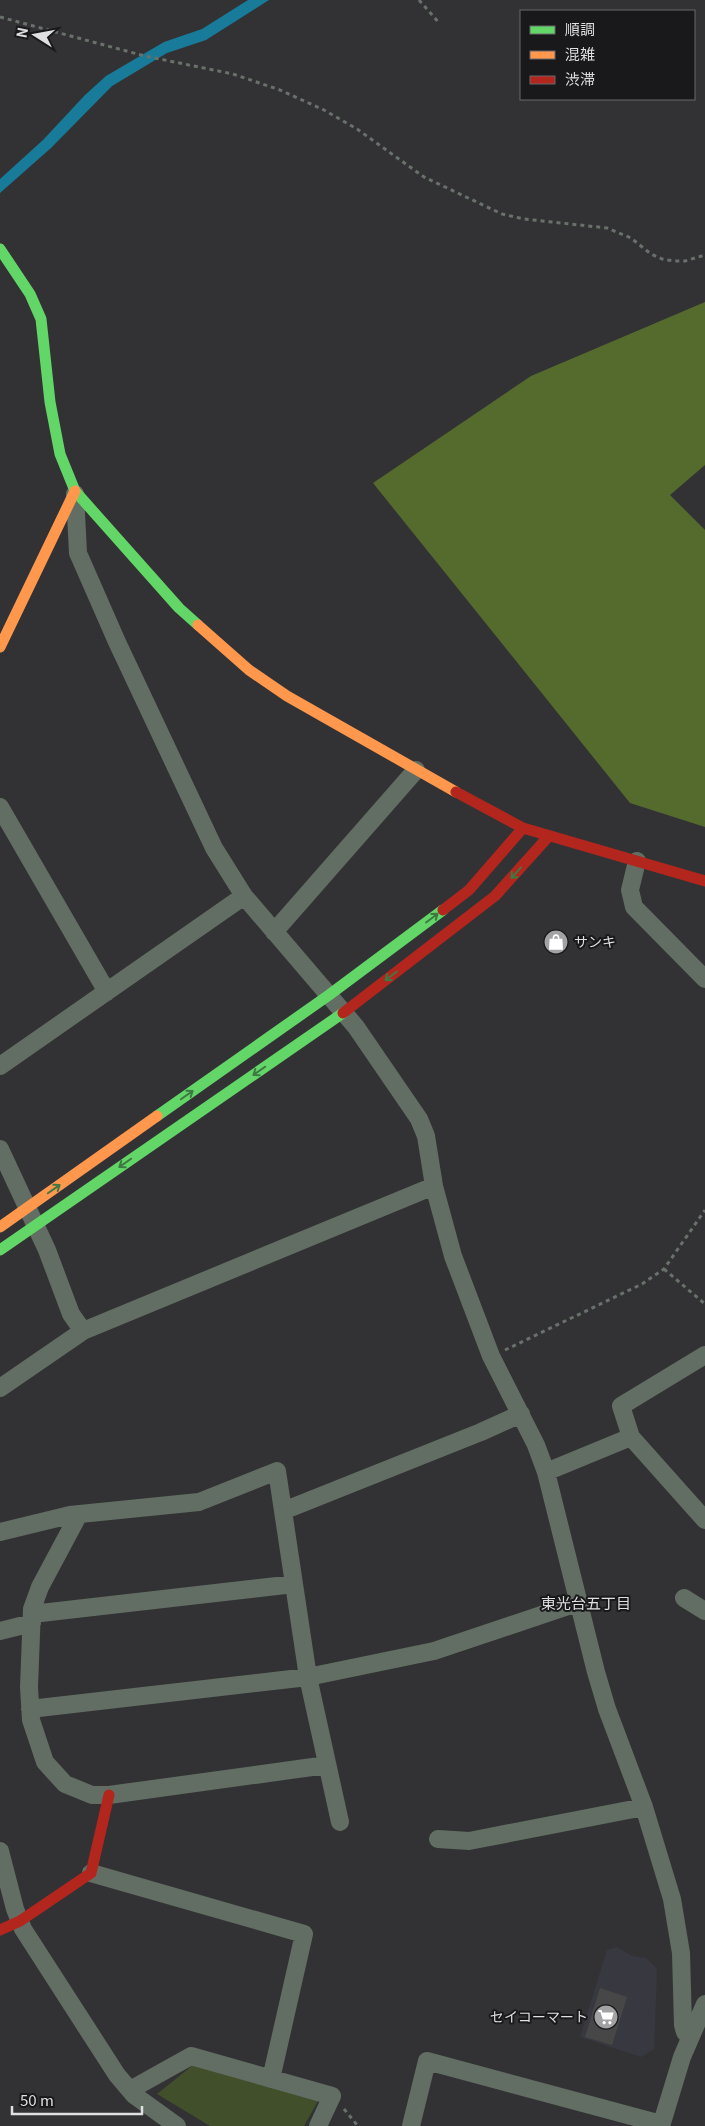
<svg xmlns="http://www.w3.org/2000/svg" width="705" height="2126" font-family="Georgia,'Noto Sans JP',serif">
<style>
.built{fill:#383841}
.green{fill:#414f2b}
.forest{fill:#556b2e}
.water{fill:#177b99}
.building{fill:#484747}
.lines{fill:none;stroke-linecap:round;stroke-linejoin:round}
.path{stroke:#69716a;stroke-width:3;stroke-dasharray:4 4;stroke-linecap:butt}
.street{stroke:#626e63;stroke-width:18}
.fast{stroke:#63d668;stroke-width:11}
.slow{stroke:#ff974d;stroke-width:11}
.jam{stroke:#b3261e;stroke-width:11}
.oneway{stroke:#3e7842}
.labels{text-anchor:middle;stroke-width:4;stroke-linejoin:round;paint-order:stroke}
.poi-label{font-size:14px;fill:#dfdfe2;stroke:#19191b;text-anchor:start}
.neighbourhood-label{font-size:15px;fill:#dfdfe2;stroke:#19191b}
</style>
<rect width="100%" height="100%" fill="#323234"/>
<!-- built -->
<path class="built" d="M617,1947L632,1956L646,1958L657,1969L654,2049L641,2057L580,2037L607,1950Z"/>
<!-- green -->
<path class="green" d="M193,2065L318,2101L304,2126H210L157,2094Z"/>
<!-- forest -->
<path class="forest" d="M705,302V465L670,495L705,530V827L630,803L373,483L531,376Z"/>
<!-- water -->
<path class="water" d="M248,0H269L206,40L167,53L112,86L51,148L0,193V179L43,140L85,95L106,76L164,42L202,29Z"/>
<!-- building -->
<path class="building" d="M600,1988L627,1997L612,2045L585,2037Z"/>
<g class="lines">
<!-- path -->
<path class="path" d="M419,0L440,24
M0,17L145,56L233,74L280,90L324,110L357,129L424,177L502,214L524,219L607,228L631,238L651,254L662,259L674,261H685L705,255
M664,1269L705,1304
M505,1350L642,1284L664,1269L705,1210
M344,2109L358,2126"/>
<!-- street -->
<path class="street" d="M75,494L78,553L117,642L214,848L244,896L356,1027L419,1119L426,1136L434,1186L453,1256L491,1356L536,1445L546,1472L596,1672L607,1709L644,1807L672,1899L681,1953L683,2025L685,2032L690,2038
M0,807L107,992
M637,861L630,890L634,907L705,979
M274,932L416,770
M0,1066L244,896
M0,1149L47,1250L71,1314L83,1331
M705,1355L621,1406L631,1437L705,1520
M0,1388L83,1331L434,1186
M546,1472L631,1437
M283,1511L481,1432L521,1414
M79,1514L40,1587L32,1609L29,1687L31,1720L45,1762L65,1784L92,1795H109L327,1765
M0,1532L70,1515L199,1502L277,1471L308,1677L340,1822
M684,1598L705,1611
M32,1614L294,1584
M0,1631L32,1623
M30,1709L308,1677L434,1651L580,1602
M438,1839L469,1841L644,1807
M0,1851L15,1909L23,1929L117,2075L134,2095L177,2126
M91,1873L304,1934L271,2079
M130,2090L191,2056L332,2096L318,2126
M411,2126L427,2061L661,2124
M661,2126L682,2057L705,2004"/>
<!-- fast -->
<path class="fast" d="M0,249L30,294L41,319L50,402L60,454L75,491L179,608L198,625
M157,1116L329,995L443,910
M0,1250L343,1013"/>
<!-- slow -->
<path class="slow" d="M198,625L249,670L287,696L456,792
M0,647L75,491
M0,1227L157,1116"/>
<!-- jam -->
<path class="jam" d="M456,792L523,828L705,881
M443,910L469,890L523,828
M343,1013L495,896L548,837
M0,1930L20,1921L91,1873L109,1795"/>
</g>
<!-- one-way arrows -->
<defs><path id="oneway-shaft" d="M-6 0H5M1.5-3L5.5 0L1.5 3" fill="none" stroke-width="1.6" stroke-linecap="round" stroke-linejoin="round" transform="scale(1.25)"/></defs>
<g class="oneway">
<use href="#oneway-shaft" transform="translate(516 873) rotate(132)"/>
<use href="#oneway-shaft" transform="translate(432 918) rotate(-37)"/>
<use href="#oneway-shaft" transform="translate(391 976) rotate(143)"/>
<use href="#oneway-shaft" transform="translate(259 1071) rotate(145)"/>
<use href="#oneway-shaft" transform="translate(187 1095) rotate(-35)"/>
<use href="#oneway-shaft" transform="translate(125 1163) rotate(145)"/>
<use href="#oneway-shaft" transform="translate(54 1189) rotate(-35)"/>
</g>
<!-- icons -->
<defs>
<symbol id="shop-disc" viewBox="-11 -11 22 22"><circle r="9.5" fill="#a2a2a5" stroke="#19191b"/><path d="M-5-2.5h2.3a2.7 3.5 0 0 1 5.4 0H5L5.5 6h-11ZM-1.5-2.5h3a1.5 2.3 0 0 0-3 0Z" fill="#fff"/></symbol>
<symbol id="supermarket-disc" viewBox="-11 -11 22 22"><circle r="9.5" fill="#a2a2a5" stroke="#19191b"/><path d="M-6-5.5h2.5l.6 2H6L4.5 2H-2.5L-4.4-4H-6ZM-1.5 3.2a1.3 1.3 0 1 0 .1 0ZM3 3.2a1.3 1.3 0 1 0 .1 0Z" fill="#fff"/></symbol>
</defs>
<g fill-rule="evenodd">
<use href="#shop-disc" x="542" y="928" width="28" height="28"/>
<use href="#supermarket-disc" x="592" y="2003" width="28" height="28"/>
</g>
<g class="labels">
<!-- poi labels -->
<g class="poi-label">
<text x="574" y="947">サンキ</text>
<text x="588" y="2022" text-anchor="end">セイコーマート</text>
</g>
<!-- neighbourhood labels -->
<g class="neighbourhood-label">
<text x="586" y="1609">東光台五丁目</text>
</g>
</g>
<!-- legend -->
<rect x="520" y="10" width="175" height="90" fill="#19191b" stroke="#68686b"/>
<rect x="530" y="26" width="25" height="8" fill="#63d668" stroke="#68686b"/>
<text x="565" y="35" font-size="15" fill="#dfdfe2">順調</text>
<rect x="530" y="51" width="25" height="8" fill="#ff974d" stroke="#68686b"/>
<text x="565" y="60" font-size="15" fill="#dfdfe2">混雑</text>
<rect x="530" y="76" width="25" height="8" fill="#b3261e" stroke="#68686b"/>
<text x="565" y="85" font-size="15" fill="#dfdfe2">渋滞</text>
<!-- north arrow -->
<g transform="translate(35 35) rotate(281)" stroke="#19191b" stroke-width="4" paint-order="stroke">
<path d="M0-4L9 19L0 12L-9 19Z" fill="#dfdfe2"/>
<text y="-8" font-size="14" font-weight="bold" text-anchor="middle" fill="#dfdfe2">N</text>
</g>
<!-- scale -->
<path d="M12 2106v8h130v-8" fill="none" stroke="#dfdfe2" stroke-width="2.5"/>
<text x="20" y="2106" font-size="15" fill="#dfdfe2" stroke="#19191b" stroke-width="4" paint-order="stroke">50 m</text>
</svg>
